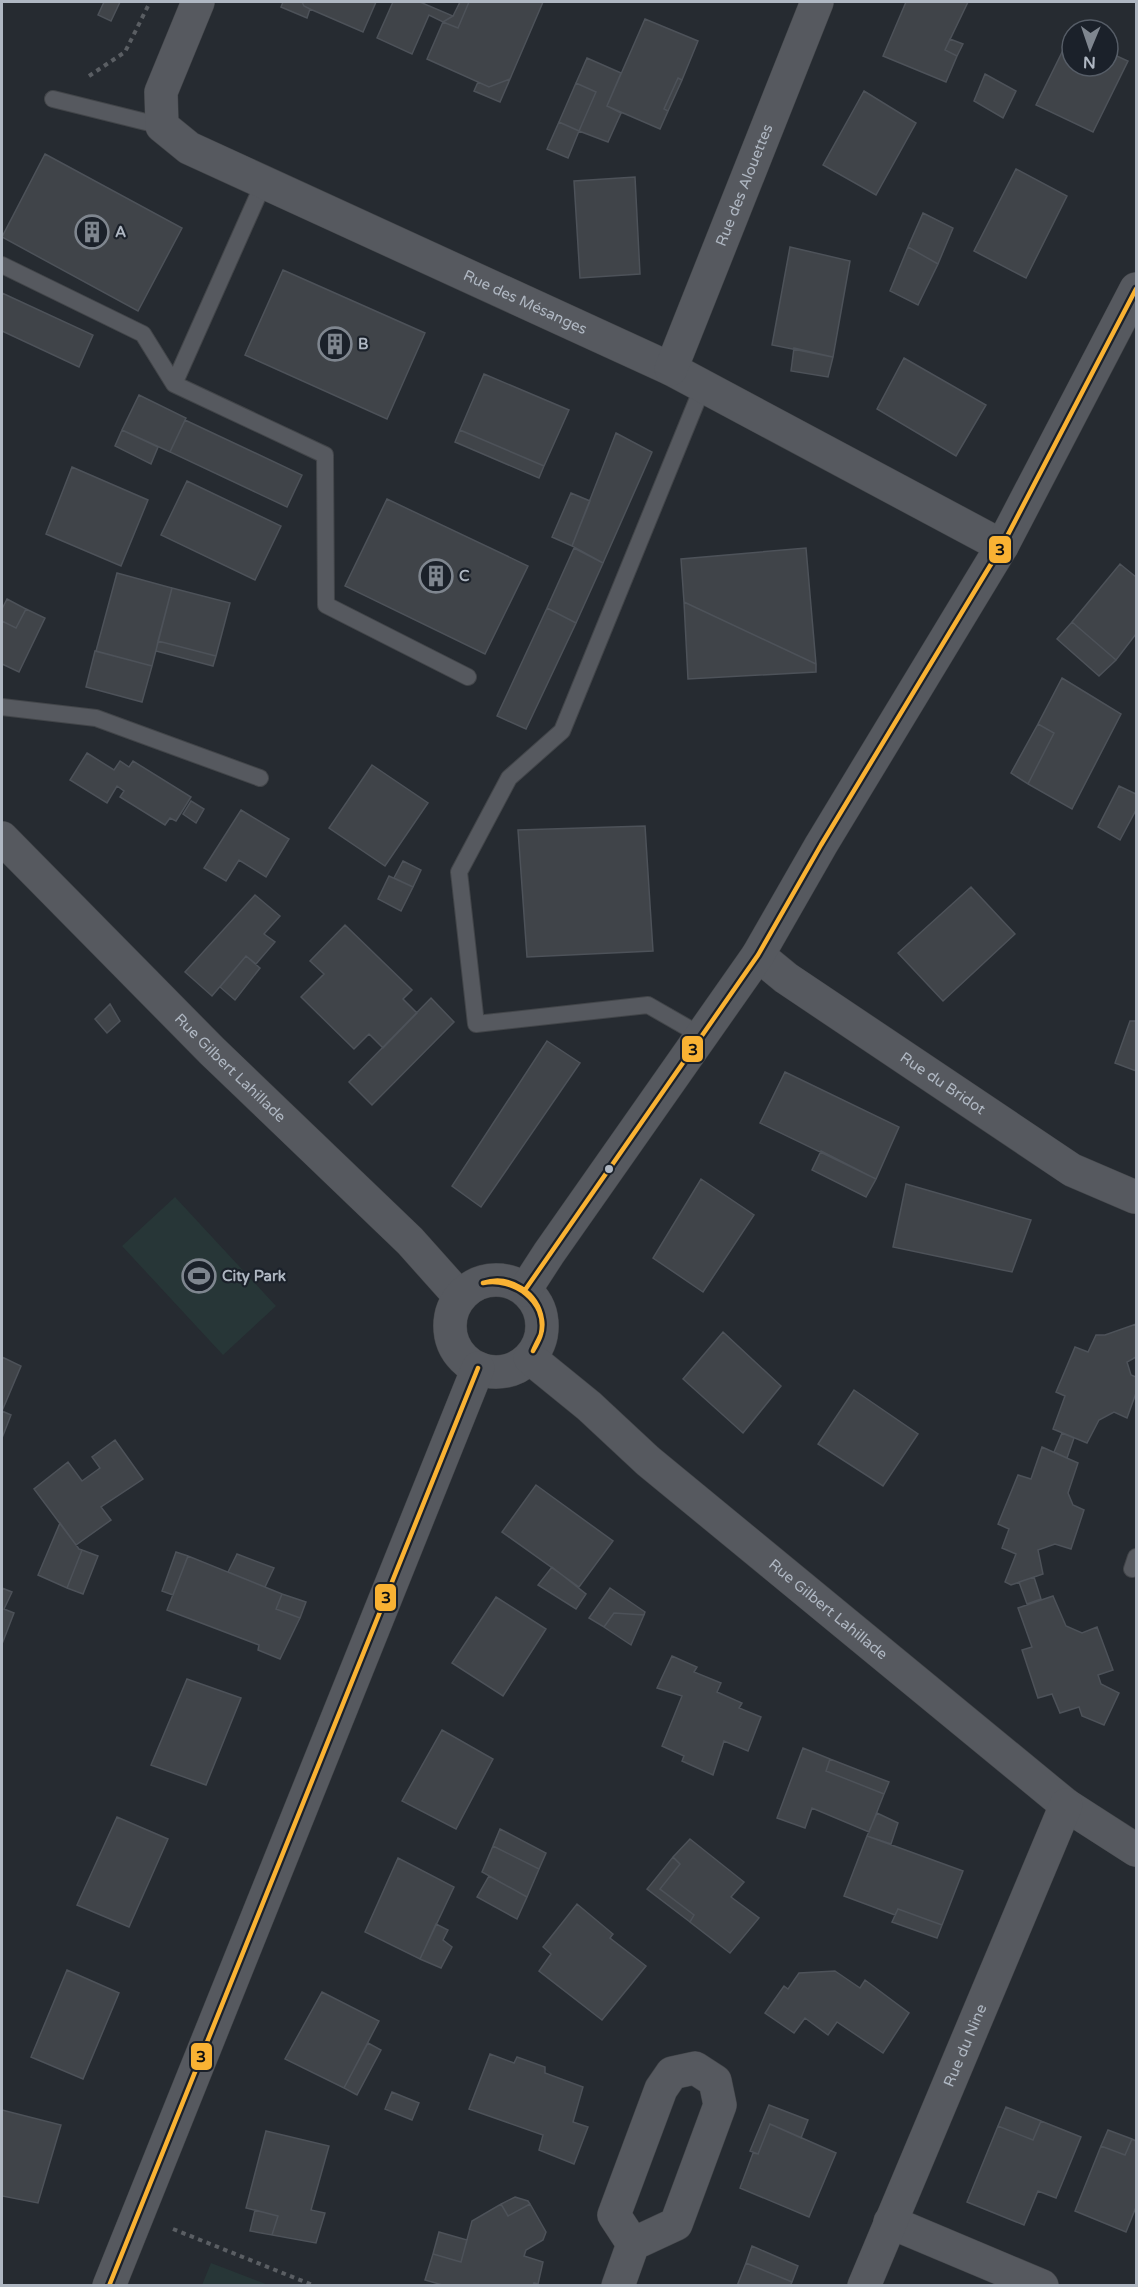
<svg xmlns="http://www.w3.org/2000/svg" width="1138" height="2287" font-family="'Varela Round',sans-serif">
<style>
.green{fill:#273637}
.building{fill:#404449;stroke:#4d5259;stroke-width:1.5}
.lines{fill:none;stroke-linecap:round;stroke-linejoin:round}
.lane-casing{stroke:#424549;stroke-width:18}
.street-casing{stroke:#424549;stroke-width:34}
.path{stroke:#5a5e63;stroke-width:4;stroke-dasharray:4.5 4.5;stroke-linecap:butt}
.lane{stroke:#56595f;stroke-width:16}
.street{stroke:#56595f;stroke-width:33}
.bus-1-casing{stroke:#1b212a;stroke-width:9}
.bus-1{stroke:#f9b233;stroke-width:4.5}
.bus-dot{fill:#afb7c2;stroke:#1b212a;stroke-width:2}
.labels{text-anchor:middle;stroke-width:4.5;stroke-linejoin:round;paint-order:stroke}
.street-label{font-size:15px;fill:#afb7c2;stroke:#1b212a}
.poi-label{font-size:15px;font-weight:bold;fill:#afb7c2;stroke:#1b212a;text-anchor:start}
.line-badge{stroke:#1b212a;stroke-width:2}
.pale-badge-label{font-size:16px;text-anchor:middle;font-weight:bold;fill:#111}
</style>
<rect width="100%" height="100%" fill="#262b31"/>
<!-- green -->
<path class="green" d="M175,1197L276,1306L223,1355L122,1246Z
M211,2263L268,2285H202Z"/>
<!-- building -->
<path class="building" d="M104,2H120L111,21L98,15Z
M283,2H302L304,6L310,9L307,18L281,7Z
M302,2H376L363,32L310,9L304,6Z
M393,2H420L453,16L443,22L429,15L412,54L377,38Z
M460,2H469L458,28L443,22L453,16Z
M469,2H543L510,79L489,87L427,59L443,22L458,28Z
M906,2H968L945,50L957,56L946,82L883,56Z
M645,19L698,41L682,80L678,78L664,109L668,111L660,129L607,106Z
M1071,34L1072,66H1108V52L1128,61L1093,132L1036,105Z
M950,39L963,44L957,56L945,50Z
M587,58L621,73L607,106L621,113L608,142L579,131L596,92L576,83Z
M985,74L1016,91L1003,118L974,101Z
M678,78L682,80L668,111L664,109Z
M510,79L500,102L474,91L478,82L489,87Z
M576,83L596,92L579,131L559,122Z
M864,91L916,123L876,195L823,165Z
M559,122L579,131L568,158L547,149Z
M45,154L182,228L138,311L2,237Z
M1016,169L1067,196L1026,278L974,251Z
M635,177L640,274L580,278L574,181Z
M923,213L953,228L938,264L908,247Z
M790,247L850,261L833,357L772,345Z
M908,247L938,264L918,305L890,291Z
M283,270L425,333L387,419L245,355Z
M2,293L93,335L79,367L2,331Z
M794,348L833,357L828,377L791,371Z
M904,358L986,405L956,456L877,409Z
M484,374L569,410L544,466L460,430Z
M139,395L186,418L170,452L122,430Z
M185,420L302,475L287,507L170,452Z
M122,430L158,447L151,464L115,446Z
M460,430L544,466L539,478L455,442Z
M616,433L652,452L603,563L572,546Z
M72,467L148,500L121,566L46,534Z
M187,481L281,526L255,580L161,535Z
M571,493L590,501L572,546L552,537Z
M387,499L528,566L485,654L345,586Z
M574,548L603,563L576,623L547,608Z
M806,548L816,664L684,602L681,559Z
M1120,564L1136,577V634L1116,660L1072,622Z
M117,573L172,588L152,666L96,651Z
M172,588L230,603L216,656L158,641Z
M7,599L26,609L16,628L2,621V609Z
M684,602L816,664V672L688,679Z
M547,608L576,623L526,729L497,716Z
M26,609L45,618L19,672L2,664V621L16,628Z
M1072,622L1116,660L1099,676L1057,639Z
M158,641L216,656L213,666L156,651Z
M95,651L152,666L142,702L86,687Z
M1062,678L1121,714L1072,809L1028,784L1054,733L1038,724Z
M1038,724L1054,733L1028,784L1011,773Z
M87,753L114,770L120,761L129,767L133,761L191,797L176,821L170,818L165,825L120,797L124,791L117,786L107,803L70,780Z
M372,765L428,803L385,866L329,828Z
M1119,786L1136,794V810L1120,840L1098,827Z
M191,801L204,809L196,823L183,814Z
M241,810L289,839L266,877L239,860L226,881L204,868Z
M645,826L653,951L527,957L518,830Z
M403,861L421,870L413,887L394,878Z
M389,876L413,887L401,911L378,899Z
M971,887L1015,934L943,1001L898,953Z
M255,895L280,916L264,934L275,942L256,964L246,956L212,996L185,972Z
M345,925L412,990L403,999L417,1013L383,1048L369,1034L354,1049L301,997L324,974L310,961Z
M246,956L260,968L235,1000L220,987Z
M431,998L454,1022L372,1105L349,1082Z
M110,1004L120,1021L107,1033L95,1019Z
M1130,1021H1136V1071L1115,1063Z
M547,1041L580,1063L481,1207L452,1186Z
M785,1072L899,1127L876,1179L760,1123Z
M821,1151L876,1179L866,1197L812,1170Z
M701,1179L754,1215L703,1292L653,1258Z
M906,1184L1031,1220L1012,1272L893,1247Z
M1136,1324V1357L1127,1362L1131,1375L1136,1377V1393L1127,1418L1114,1412L1099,1420L1087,1443L1053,1429L1065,1396L1056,1392L1075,1347L1088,1352L1096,1335H1105Z
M723,1332L781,1386L743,1433L683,1379Z
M2,1357L21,1366L2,1411Z
M854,1390L918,1434L883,1486L818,1444Z
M2,1411L11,1415L2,1438Z
M1062,1433L1074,1438L1067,1458L1054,1452Z
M115,1440L143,1479L101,1507L111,1520L76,1545L34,1489L68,1462L82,1481L100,1468L92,1457Z
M1042,1447L1078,1463L1068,1493L1073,1505L1084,1510L1071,1549L1055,1544L1038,1550L1043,1574L1011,1585L1005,1582L1016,1554L1002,1548L1009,1529L998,1524L1018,1475L1031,1479Z
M536,1485L613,1541L579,1587L502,1532Z
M60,1523L79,1549L82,1550L67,1588L38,1575Z
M82,1550L98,1556L83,1594L67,1588Z
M176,1552L188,1556L173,1595L162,1591Z
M237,1554L274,1568L265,1587L228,1572Z
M188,1556L282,1594L276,1609L300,1618L280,1659L258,1650L259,1645L167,1610Z
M552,1567L586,1594L576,1609L538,1585Z
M1034,1577L1041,1599L1027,1604L1019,1582Z
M2,1588L12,1592L4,1609L14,1613L2,1644Z
M610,1588L645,1612L644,1615L614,1613L604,1627L589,1618Z
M282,1594L306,1602L300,1618L276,1609Z
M1053,1596L1066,1626L1082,1633L1097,1627L1113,1670L1098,1675L1101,1684L1119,1693L1104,1725L1082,1716L1079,1707L1060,1713L1052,1694L1038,1698L1022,1650L1032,1647L1018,1608Z
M496,1597L546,1629L503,1696L452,1663Z
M614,1613L644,1615L631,1645L604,1627Z
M672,1656L697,1667L694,1672L721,1683L717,1692L742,1703L739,1708L761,1717L748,1751L724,1741L713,1775L682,1761L684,1756L662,1746L682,1696L657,1688Z
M187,1679L241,1698L206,1785L151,1765Z
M442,1730L493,1759L456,1829L402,1801Z
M803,1748L830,1759L826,1771L884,1794L869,1832L812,1808L805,1828L777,1818Z
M830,1759L889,1782L884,1794L826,1771Z
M877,1813L898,1823L891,1844L867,1836Z
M117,1817L168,1839L129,1927L77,1905Z
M500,1829L546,1853L539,1869L493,1846Z
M867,1836L963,1871L942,1925L898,1909L895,1915L844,1896Z
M690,1839L744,1882L731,1897L759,1918L730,1953L690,1922L694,1915L660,1889L680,1864L673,1857Z
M493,1846L539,1869L527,1897L482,1872Z
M673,1857L680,1864L660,1889L694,1915L690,1922L647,1889Z
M398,1858L454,1887L420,1959L365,1932Z
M489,1876L527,1897L517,1919L477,1897Z
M577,1904L613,1934L610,1938L646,1966L602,2020L539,1971L551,1954L543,1947Z
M898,1909L942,1925L937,1938L892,1922Z
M436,1924L448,1930L443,1940L452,1947L441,1968L420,1959Z
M67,1970L119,1993L83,2079L31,2057Z
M835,1971L860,1988L865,1980L909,2013L883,2053L837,2022L828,2035L805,2018L794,2033L765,2013L784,1986L788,1989L799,1973Z
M322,1992L379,2021L344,2088L285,2059Z
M368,2043L381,2050L357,2095L344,2088Z
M490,2054L514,2063L517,2057L545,2067V2073L583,2087L573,2122L588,2127L574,2164L539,2150L543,2135L469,2109Z
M392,2092L419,2103L412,2120L385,2109Z
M769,2105L808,2120L801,2138L770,2124L758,2154L750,2151Z
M1006,2107L1041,2121L1033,2140L998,2126Z
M2,2110L61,2125L38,2203L2,2196Z
M1041,2121L1081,2137L1056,2198L1038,2191L1024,2225L967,2202L998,2126L1033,2140Z
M770,2124L836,2153L809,2217L740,2188L753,2153L758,2154Z
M1108,2130L1132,2139L1125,2155L1101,2146Z
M266,2131L329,2146L311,2210L325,2213L316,2243L272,2235L278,2216L246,2208Z
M1132,2139L1136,2141V2207L1126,2232L1075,2211L1101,2146L1125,2155Z
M515,2197L528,2201L530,2204L508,2216L501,2204Z
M501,2204L508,2216L530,2204L546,2232L543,2240L526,2250L524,2256L543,2262L538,2284L534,2283L533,2286H446L425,2280L433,2254L461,2262L472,2221Z
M255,2210L278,2216L272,2235L250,2231Z
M439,2232L467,2240L461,2262L433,2254Z
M752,2246L798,2266L792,2282L746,2263Z
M746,2263L792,2282L790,2286H737Z"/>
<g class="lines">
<defs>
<path id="lane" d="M53,99L162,126
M2,265L143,334L174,384L325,455L326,605L468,677
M174,384L264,182
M2,707L96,718L260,778
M702,1036L648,1005L476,1024L459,872L509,778L562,731L703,386
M1132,1569L1136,1557"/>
<g id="street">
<path id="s1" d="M198,2L161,92L162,126L189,148L671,369L1002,546"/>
<path id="s2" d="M671,369L817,2"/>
<path id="s3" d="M2,838L212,1051L410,1241L460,1297"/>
<path id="s4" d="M758,955L786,978L1072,1170L1135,1197L1136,1196"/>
<circle cx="496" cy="1326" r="46"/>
<path d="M525,1290L549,1253L758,955L821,845L1002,546L1136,289"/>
<path id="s5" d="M530,1358L589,1406L648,1461L1066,1805L1136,1850"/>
<path d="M890,2222L1042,2286"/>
<path d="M109,2286L478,1368"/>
<path d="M618,2286L633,2244L676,2224L720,2105L715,2081L695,2068L672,2073L661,2089L614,2215L633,2244"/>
<path id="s6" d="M864,2286L1066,1805"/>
</g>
</defs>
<!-- lane casing -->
<use href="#lane" class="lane-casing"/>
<!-- street casing -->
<use href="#street" class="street-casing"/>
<!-- path -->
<path class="path" d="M89,76L125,52L150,2
M173,2229L315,2286"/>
<!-- lane -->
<use href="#lane" class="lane"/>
<!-- street -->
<use href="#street" class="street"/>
<defs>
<path id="bus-1" d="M483,1283C510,1274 538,1293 542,1320C544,1332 538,1342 533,1351
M483,1283C513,1277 548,1301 541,1334C539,1339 535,1346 533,1351
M525,1290L758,955L821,845L1002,546L1136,289
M109,2286L478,1368"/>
</defs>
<!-- bus-1 casing -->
<use href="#bus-1" class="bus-1-casing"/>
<!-- bus-1 -->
<use href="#bus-1" class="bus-1"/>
</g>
<!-- icons -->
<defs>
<symbol id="building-ring" viewBox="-11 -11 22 22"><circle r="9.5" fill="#1b212a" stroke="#7f868f" stroke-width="1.5"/><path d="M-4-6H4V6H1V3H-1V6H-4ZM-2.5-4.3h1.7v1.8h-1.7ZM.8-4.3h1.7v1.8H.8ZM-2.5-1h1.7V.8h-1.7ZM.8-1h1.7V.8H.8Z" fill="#7f868f"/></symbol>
<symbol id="stadium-ring" viewBox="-11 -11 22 22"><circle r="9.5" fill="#1b212a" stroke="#7f868f" stroke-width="1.5"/><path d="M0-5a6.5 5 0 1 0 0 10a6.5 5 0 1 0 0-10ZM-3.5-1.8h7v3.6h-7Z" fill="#7f868f"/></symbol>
</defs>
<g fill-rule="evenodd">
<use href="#building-ring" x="73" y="213" width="38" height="38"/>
<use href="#building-ring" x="316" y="325" width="38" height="38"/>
<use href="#building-ring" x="417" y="557" width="38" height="38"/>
<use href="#stadium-ring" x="180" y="1257" width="38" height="38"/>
</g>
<!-- markers -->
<circle class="bus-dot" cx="609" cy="1169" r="5"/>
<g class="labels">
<!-- street labels -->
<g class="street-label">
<text dy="5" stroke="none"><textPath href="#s2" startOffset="198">Rue des Alouettes</textPath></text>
<text dy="5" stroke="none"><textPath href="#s1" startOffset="536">Rue des Mésanges</textPath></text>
<text dy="5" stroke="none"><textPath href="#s3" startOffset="324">Rue Gilbert Lahillade</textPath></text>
<text dy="5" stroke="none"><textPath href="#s4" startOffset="225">Rue du Bridot</textPath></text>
<text dy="5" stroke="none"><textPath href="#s5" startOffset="390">Rue Gilbert Lahillade</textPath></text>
<text dy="5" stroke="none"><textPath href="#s6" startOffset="261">Rue du Nine</textPath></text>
</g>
<!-- poi labels -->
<g class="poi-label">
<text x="115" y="237">A</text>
<text x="358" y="349">B</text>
<text x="459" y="581">C</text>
<text x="222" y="1281">City Park</text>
</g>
</g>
<g class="line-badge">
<rect x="988" y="535" width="24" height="29" rx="6" fill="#f9b233"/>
<rect x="681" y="1035" width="23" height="28" rx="6" fill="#f9b233"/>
<rect x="374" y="1583" width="23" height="29" rx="6" fill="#f9b233"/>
<rect x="190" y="2042" width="23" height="29" rx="6" fill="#f9b233"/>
</g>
<g class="pale-badge-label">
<text x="1000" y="555">3</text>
<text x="693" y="1055">3</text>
<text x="386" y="1603">3</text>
<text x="201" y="2062">3</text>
</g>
<!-- border -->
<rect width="1138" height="2287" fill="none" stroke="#afb7c2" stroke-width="6"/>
<!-- north arrow -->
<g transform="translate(1090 48) rotate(182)"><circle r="28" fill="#1b212a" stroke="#565d67" stroke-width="1.5"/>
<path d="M0-4.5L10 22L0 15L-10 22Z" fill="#7f868f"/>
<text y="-9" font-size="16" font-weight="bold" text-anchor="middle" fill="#afb7c2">N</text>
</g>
</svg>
